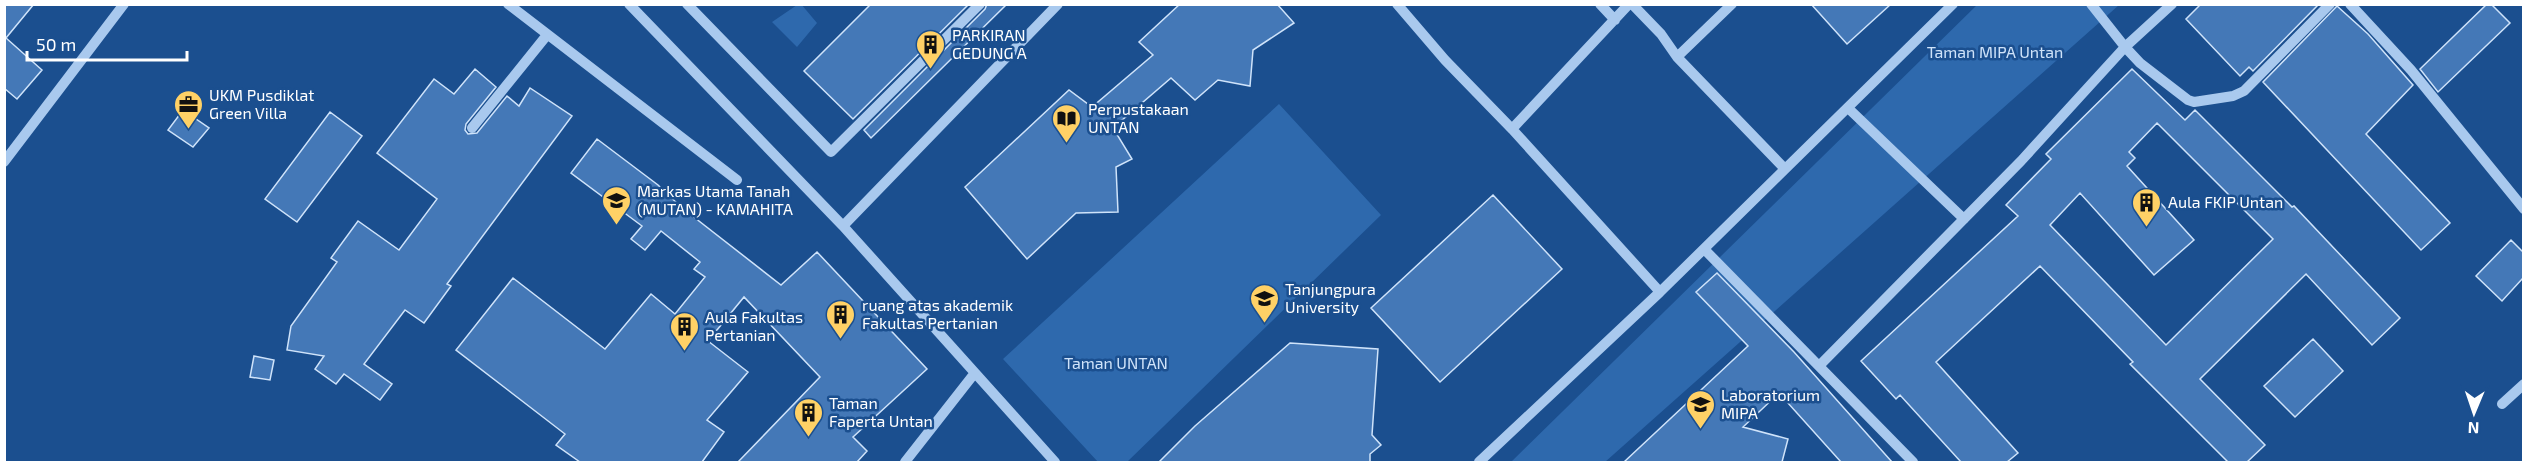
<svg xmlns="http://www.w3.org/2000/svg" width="2528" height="467" font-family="'Exo 2',sans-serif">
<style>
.green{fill:#2e69ad}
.building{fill:#4478b7;stroke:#cfe3fa;stroke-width:1.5;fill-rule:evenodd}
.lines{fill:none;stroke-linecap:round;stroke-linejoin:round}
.minor{stroke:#a9c9ee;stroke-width:10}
.labels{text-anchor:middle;stroke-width:5;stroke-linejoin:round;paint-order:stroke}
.poi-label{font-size:16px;fill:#fff;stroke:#1b4f8f;text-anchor:start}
.park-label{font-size:16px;fill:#cfe3fa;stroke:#1b4f8f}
</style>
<rect width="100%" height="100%" fill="#1b4f8f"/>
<!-- green -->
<path class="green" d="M801,4L817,23L797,47L772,22L797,5Z
M1977,5H2119L1605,462H1511Z
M1279,104L1381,215L1127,462H1098L1003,359Z"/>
<!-- building -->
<path class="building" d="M4,4H34L6,38L42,70L17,99L4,88Z
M871,4H969L853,119L804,71Z
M987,4H1007L871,138L864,130L985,9Z
M1180,4H1277L1294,23L1253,50L1250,86L1218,80L1195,100L1171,78L1113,128L1132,159L1116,167L1118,212L1076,213L1027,259L965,187L1069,90L1092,107L1153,55L1139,42Z
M1811,4H1891L1847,44Z
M2201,4H2319L2253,71L2249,67L2240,76L2186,19Z
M2487,4H2491L2510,23L2438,92L2420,69Z
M2337,6L2368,34L2413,85L2366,134L2450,223L2421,250L2263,82Z
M475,69L496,87L466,124L465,130L468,134L477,133L507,96L519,106L530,88L572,116L447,284L451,286L424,323L405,310L364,364L392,384L380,400L344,374L336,384L315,369L324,356L287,350L291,326L337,262L331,258L358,221L399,250L437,199L377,153L434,79L454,94Z
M2132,69L2185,120L2195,110L2292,207L2294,206L2400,318L2372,345L2306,274L2200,379L2265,445L2247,462H2228L2130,364L2133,362L2040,266L1936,362L2018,453L2007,462H1961L1900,395L1896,399L1861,361L2018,216L2006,205L2051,159L2046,154ZM2157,123L2273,239L2166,345L2050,225L2080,193L2154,275L2194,240L2127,166L2135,158L2129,152Z
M183,110L209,128L193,147L168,130Z
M330,112L362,136L297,222L265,199Z
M597,139L658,185L681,207L781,285L817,252L927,369L853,437L867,451L857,462H738L820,377L744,297L708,341L748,372L707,420L724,432L702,462H580L556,445L565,434L456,350L513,278L605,349L651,294L675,314L705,277L694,269L700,262L661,231L645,250L631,239L642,226L571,173Z
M1493,195L1562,269L1440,382L1371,308Z
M2511,240L2523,252V278L2502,301L2476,276Z
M1717,273L1794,352L1892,462H1841L1779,393L1743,427L1788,439L1782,462H1624L1748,346L1696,292Z
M2313,339L2343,371L2295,417L2264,386Z
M1290,343L1378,349L1372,435L1381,445L1370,454V462H1159L1195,426Z
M254,356L274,360L270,380L250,377Z"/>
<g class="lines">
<!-- minor -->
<path class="minor" d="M508,4L737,180
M629,4L843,226L1055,462
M687,4L831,152L980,4
M1397,4L1445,60L1512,129L1660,292
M1600,4L1615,20
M1632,4L1661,34L1677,57L1785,169
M2172,4L2125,47L2140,63L2188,100L2194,102L2233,96L2244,91L2330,4
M2350,4L2411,70L2524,209
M1677,57L1732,4
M1848,108L1964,219
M472,128L547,35
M1512,129L1629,4
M4,162L124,4
M843,226L1058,4
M1704,249L1913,462
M1819,366L2021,161L2125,47L2091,4
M2502,404L2524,384
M905,462L974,374
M1479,462L1660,292L1953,4"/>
</g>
<!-- icons -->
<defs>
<symbol id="building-pin" viewBox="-11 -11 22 30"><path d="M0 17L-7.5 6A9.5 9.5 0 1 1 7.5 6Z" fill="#ffd166" stroke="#1b4f8f"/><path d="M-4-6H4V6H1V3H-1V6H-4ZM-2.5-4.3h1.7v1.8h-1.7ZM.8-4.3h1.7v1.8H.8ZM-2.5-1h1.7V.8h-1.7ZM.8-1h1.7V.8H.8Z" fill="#111"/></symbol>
<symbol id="office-pin" viewBox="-11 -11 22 30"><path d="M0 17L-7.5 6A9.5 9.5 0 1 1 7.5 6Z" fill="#ffd166" stroke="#1b4f8f"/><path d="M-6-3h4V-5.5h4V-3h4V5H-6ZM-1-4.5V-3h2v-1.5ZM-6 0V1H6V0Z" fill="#111"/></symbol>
<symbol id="library-pin" viewBox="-11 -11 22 30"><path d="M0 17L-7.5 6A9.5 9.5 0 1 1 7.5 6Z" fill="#ffd166" stroke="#1b4f8f"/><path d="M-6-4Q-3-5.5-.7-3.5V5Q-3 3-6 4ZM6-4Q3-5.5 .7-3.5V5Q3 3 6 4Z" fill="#111"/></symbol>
<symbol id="university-pin" viewBox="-11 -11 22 30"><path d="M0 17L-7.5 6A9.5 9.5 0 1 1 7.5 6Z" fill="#ffd166" stroke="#1b4f8f"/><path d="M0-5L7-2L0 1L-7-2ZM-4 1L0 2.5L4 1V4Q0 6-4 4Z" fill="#111"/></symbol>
</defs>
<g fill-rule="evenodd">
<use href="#building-pin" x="914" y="28" width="33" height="45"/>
<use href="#office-pin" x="172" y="88" width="33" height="45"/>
<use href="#library-pin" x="1050" y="102" width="33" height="45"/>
<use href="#university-pin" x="600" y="184" width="33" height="45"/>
<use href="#building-pin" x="2130" y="186" width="33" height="45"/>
<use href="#university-pin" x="1248" y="282" width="33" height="45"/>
<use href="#building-pin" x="824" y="298" width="33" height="45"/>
<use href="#building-pin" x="668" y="310" width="33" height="45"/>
<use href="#university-pin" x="1684" y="388" width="33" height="45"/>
<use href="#building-pin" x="792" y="396" width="33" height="45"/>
</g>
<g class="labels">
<!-- poi labels -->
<g class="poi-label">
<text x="952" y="41">PARKIRAN<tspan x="952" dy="18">GEDUNG A</tspan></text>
<text x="209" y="101">UKM Pusdiklat<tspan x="209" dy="18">Green Villa</tspan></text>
<text x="1088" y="115">Perpustakaan<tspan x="1088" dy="18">UNTAN</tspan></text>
<text x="637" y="197">Markas Utama Tanah<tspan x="637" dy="18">(MUTAN) - KAMAHITA</tspan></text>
<text x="2168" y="208">Aula FKIP Untan</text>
<text x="1285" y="295">Tanjungpura<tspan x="1285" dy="18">University</tspan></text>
<text x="862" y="311">ruang atas akademik<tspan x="862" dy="18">Fakultas Pertanian</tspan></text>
<text x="705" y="323">Aula Fakultas<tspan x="705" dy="18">Pertanian</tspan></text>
<text x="1721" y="401">Laboratorium<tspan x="1721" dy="18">MIPA</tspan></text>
<text x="829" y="409">Taman<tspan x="829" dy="18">Faperta Untan</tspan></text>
</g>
<!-- park labels -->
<g class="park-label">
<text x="1995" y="58">Taman MIPA Untan</text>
<text x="1116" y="369">Taman UNTAN</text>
</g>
</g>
<!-- border -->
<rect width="2528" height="467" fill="none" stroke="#ffffff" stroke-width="12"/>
<!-- north arrow -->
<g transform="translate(2474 413) rotate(182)" stroke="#1b4f8f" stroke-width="4.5" paint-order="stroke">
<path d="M0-4.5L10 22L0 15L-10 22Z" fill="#ffffff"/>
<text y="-9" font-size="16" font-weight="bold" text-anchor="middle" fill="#ffffff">N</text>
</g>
<!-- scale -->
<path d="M27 51v9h160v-9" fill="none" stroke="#ffffff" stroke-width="3"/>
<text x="36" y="51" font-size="18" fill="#ffffff" stroke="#1b4f8f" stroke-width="4.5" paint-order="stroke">50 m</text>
</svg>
